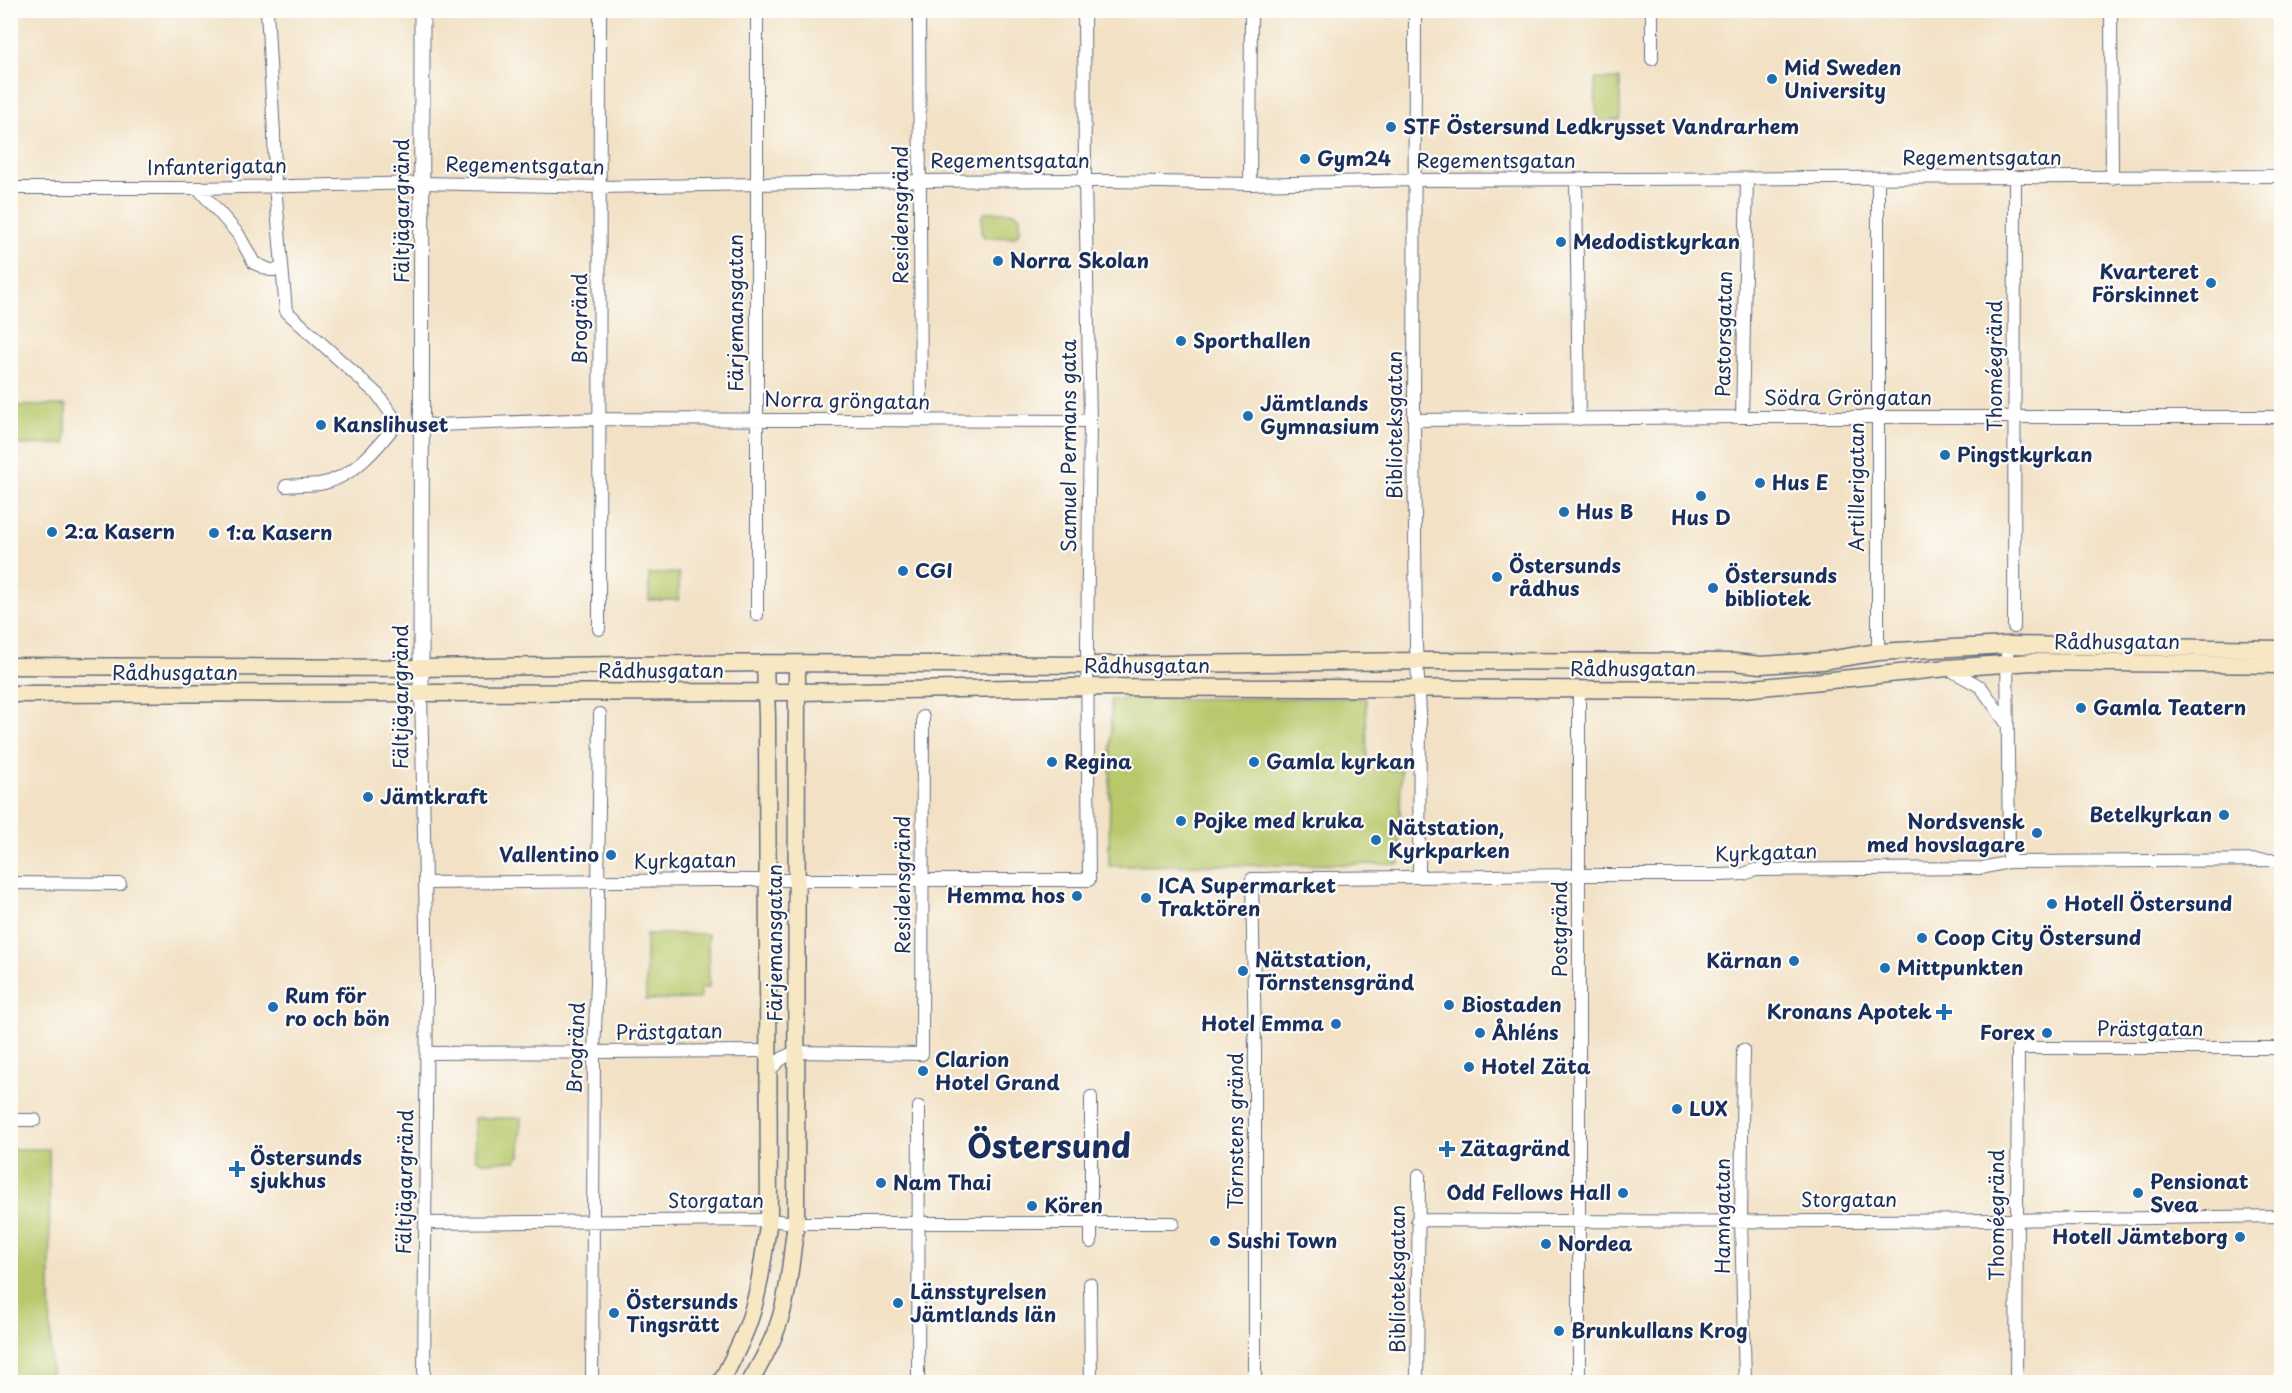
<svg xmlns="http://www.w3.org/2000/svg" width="2292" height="1393" font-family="'Playpen Sans',sans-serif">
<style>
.green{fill:#b8c86b;stroke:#6a7c64;stroke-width:1.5}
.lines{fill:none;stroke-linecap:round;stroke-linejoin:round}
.minor-casing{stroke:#666d82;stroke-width:14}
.tertiary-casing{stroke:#666d82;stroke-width:17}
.secondary-casing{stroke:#666d82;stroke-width:19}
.minor{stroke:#fff;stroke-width:12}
.tertiary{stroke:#fff;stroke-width:15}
.secondary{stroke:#f7e8c3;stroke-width:16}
.poi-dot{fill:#1f6fb2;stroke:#fdfcf7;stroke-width:2}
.labels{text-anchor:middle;stroke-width:4.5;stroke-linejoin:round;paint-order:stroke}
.poi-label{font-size:20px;font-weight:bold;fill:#1b2f5e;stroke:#fdfcf7;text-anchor:start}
.street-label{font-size:20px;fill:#1b2f5e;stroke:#fdfcf7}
.town-label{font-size:32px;font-weight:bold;fill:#1b2f5e;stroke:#fdfcf7}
</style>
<rect width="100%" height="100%" fill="#fdfcf7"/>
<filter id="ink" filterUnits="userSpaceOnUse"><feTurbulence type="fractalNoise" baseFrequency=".0167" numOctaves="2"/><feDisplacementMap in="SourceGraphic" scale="12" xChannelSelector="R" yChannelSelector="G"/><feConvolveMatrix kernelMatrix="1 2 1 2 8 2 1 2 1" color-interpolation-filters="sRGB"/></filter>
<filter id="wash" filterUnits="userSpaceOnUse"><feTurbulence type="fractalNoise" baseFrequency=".008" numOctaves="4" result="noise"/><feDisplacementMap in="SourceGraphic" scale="24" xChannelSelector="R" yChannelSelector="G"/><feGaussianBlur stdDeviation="1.35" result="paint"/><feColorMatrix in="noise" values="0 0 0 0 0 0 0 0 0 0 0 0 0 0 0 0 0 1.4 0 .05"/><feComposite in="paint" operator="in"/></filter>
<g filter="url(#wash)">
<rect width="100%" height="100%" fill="#f2e1c5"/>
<!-- green -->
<path class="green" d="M1595,79H1620V120H1596Z
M986,212H1015L1020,217V232L1014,237L985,238L981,232L982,216Z
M66,405V444L11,445V406Z
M679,573V600H649V574Z
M1366,698L1367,769L1401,770L1399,864L1109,866L1111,699Z
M646,934H708L709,988H700V999L646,1000Z
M474,1118H521L520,1155L516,1161L482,1162L475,1158Z
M11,1149H49L51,1377H11Z"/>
</g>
<g filter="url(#ink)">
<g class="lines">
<defs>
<path id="minor" d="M267,10L274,134L275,186L286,311L378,395L397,422C378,448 352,479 319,484C308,485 297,485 286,486
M757,10V615
M919,10L921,420
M1415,10L1414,420L1416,646L1420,712L1419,876
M1652,10V59
M2111,10L2112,178
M2282,161V164
M1576,180L1579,419
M1250,184L1251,10
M10,188H198L423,183L600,187L920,181L1066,180L1250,184L1415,180L2282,176
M198,188L238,234L254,263L270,270H282
M1742,417L1747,180
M1414,420L1742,417H2282
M423,424L437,425L599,419L1090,421
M2014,627L2015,179
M599,629L600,10
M2007,645L2009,862
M1878,652V178
M1947,668L1981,687L2007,724
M1579,691V1382
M421,692L427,976L424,1382
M10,883L120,884
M425,883L713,880H1089L1087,645L1090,421L1085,181L1084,10
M1743,1050L1741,1220L1745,1382
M427,1053L768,1051
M768,1074C776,1062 783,1056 797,1052L922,1054L923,717
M10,1120H35
M1417,1220C1705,1223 1994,1221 2282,1216
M425,1223L769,1220L796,1223H1173
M1091,1242V1097
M1090,1284L1091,1382
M592,1382L594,1053L597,983L600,714
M918,1382L919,1107
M1255,1382V1050L1252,879L1579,875H1720L1744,874L1755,870L1982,868L2009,862L2282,860
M1417,1382L1419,1175
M2016,1382L2018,1048H2282"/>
<path id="tertiary" d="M421,692L422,10"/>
<path id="secondary" d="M10,666L421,668L765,663L1088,665L1418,661L1734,662L1761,665L1822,661L1878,652L2007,645L2282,649
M10,694L798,692L1071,687L1734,690L1947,668L2032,662L2282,665
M721,1382C730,1364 740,1346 747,1327C760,1293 763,1256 769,1220L767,717L765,663
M750,1382C760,1365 770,1347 777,1328C789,1296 791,1257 796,1223L797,664"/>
</defs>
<!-- minor casing -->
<use href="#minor" class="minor-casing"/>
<!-- tertiary casing -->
<use href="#tertiary" class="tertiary-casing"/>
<!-- secondary casing -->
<use href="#secondary" class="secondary-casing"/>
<!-- minor -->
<use href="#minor" class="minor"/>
<!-- tertiary -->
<use href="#tertiary" class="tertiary"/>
<!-- secondary -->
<use href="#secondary" class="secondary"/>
</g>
</g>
<!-- markers -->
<g class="poi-dot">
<circle cx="1772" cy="79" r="6"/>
<circle cx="1391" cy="127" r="6"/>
<circle cx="1305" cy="159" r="6"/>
<circle cx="1561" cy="242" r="6"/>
<circle cx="998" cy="261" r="6"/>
<circle cx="2211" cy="283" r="6"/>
<circle cx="1181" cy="341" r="6"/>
<circle cx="1248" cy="416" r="6"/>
<circle cx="321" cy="425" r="6"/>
<circle cx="1945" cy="455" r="6"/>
<circle cx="1760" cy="483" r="6"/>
<circle cx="1701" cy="496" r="6"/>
<circle cx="1564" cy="512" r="6"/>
<circle cx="52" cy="532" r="6"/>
<circle cx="214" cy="533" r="6"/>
<circle cx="903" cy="571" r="6"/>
<circle cx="1497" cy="577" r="6"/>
<circle cx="1713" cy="588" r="6"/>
<circle cx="2081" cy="708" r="6"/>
<circle cx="1052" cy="762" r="6"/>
<circle cx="1254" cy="762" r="6"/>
<circle cx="368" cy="797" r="6"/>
<circle cx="2224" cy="815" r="6"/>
<circle cx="1181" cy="821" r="6"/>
<circle cx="2037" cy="833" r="6"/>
<circle cx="1376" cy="840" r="6"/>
<circle cx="611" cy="855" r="6"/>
<circle cx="1077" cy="896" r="6"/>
<circle cx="1146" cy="898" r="6"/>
<circle cx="2052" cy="904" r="6"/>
<circle cx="1922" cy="938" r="6"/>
<circle cx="1794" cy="961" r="6"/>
<circle cx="1885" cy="968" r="6"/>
<circle cx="1243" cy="971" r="6"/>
<circle cx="1449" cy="1005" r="6"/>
<circle cx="273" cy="1007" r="6"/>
<path d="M1941 1003h6v6h6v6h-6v6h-6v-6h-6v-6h6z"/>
<circle cx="1336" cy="1024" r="6"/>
<circle cx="1480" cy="1033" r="6"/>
<circle cx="2047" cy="1033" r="6"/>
<circle cx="1469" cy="1067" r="6"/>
<circle cx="923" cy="1071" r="6"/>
<circle cx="1677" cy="1109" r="6"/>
<path d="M1444 1140h6v6h6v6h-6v6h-6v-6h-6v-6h6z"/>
<path d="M234 1160h6v6h6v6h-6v6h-6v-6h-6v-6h6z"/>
<circle cx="881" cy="1183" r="6"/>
<circle cx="1623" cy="1193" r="6"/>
<circle cx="2138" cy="1193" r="6"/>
<circle cx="1032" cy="1206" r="6"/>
<circle cx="2240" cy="1237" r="6"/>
<circle cx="1215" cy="1241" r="6"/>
<circle cx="1546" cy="1244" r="6"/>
<circle cx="898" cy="1303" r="6"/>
<circle cx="614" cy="1313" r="6"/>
<circle cx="1559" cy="1331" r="6"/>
</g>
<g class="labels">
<!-- poi labels -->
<g class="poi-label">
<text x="1784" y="75">Mid Sweden<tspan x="1784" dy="23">University</tspan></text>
<text x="1403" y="134">STF Östersund Ledkrysset Vandrarhem</text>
<text x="1317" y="166">Gym24</text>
<text x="1573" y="249">Medodistkyrkan</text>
<text x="1010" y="268">Norra Skolan</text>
<text x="2199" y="279" text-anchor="end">Kvarteret<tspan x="2199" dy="23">Förskinnet</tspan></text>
<text x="1193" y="348">Sporthallen</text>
<text x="1260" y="411">Jämtlands<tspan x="1260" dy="23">Gymnasium</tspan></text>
<text x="333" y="432">Kanslihuset</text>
<text x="1957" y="462">Pingstkyrkan</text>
<text x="1772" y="490">Hus E</text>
<text x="1576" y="519">Hus B</text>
<text x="1701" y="525" text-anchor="middle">Hus D</text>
<text x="64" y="539">2:a Kasern</text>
<text x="226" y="540">1:a Kasern</text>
<text x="1509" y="573">Östersunds<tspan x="1509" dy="23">rådhus</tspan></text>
<text x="915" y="578">CGI</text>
<text x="1725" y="583">Östersunds<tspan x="1725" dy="23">bibliotek</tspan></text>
<text x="2093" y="715">Gamla Teatern</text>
<text x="1064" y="769">Regina</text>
<text x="1266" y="769">Gamla kyrkan</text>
<text x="380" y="804">Jämtkraft</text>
<text x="2212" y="822" text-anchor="end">Betelkyrkan</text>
<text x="1193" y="828">Pojke med kruka</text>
<text x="2025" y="829" text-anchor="end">Nordsvensk<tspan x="2025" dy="23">med hovslagare</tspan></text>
<text x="1388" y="835">Nätstation,<tspan x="1388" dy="23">Kyrkparken</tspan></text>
<text x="599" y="862" text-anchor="end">Vallentino</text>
<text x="1158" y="893">ICA Supermarket<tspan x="1158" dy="23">Traktören</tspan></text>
<text x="1065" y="903" text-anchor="end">Hemma hos</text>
<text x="2064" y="911">Hotell Östersund</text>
<text x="1934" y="945">Coop City Östersund</text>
<text x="1255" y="967">Nätstation,<tspan x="1255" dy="23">Törnstensgränd</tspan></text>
<text x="1782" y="968" text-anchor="end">Kärnan</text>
<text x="1897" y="975">Mittpunkten</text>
<text x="285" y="1003">Rum för<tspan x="285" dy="23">ro och bön</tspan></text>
<text x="1461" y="1012">Biostaden</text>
<text x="1932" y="1019" text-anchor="end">Kronans Apotek</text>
<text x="1324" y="1031" text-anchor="end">Hotel Emma</text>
<text x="1492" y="1040">Åhléns</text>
<text x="2035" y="1040" text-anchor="end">Forex</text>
<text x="935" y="1067">Clarion<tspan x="935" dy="23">Hotel Grand</tspan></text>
<text x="1481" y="1074">Hotel Zäta</text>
<text x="1689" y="1116">LUX</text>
<text x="1460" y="1156">Zätagränd</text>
<text x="250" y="1165">Östersunds<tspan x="250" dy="23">sjukhus</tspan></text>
<text x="2150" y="1189">Pensionat<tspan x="2150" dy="23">Svea</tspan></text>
<text x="893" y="1190">Nam Thai</text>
<text x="1611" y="1200" text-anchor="end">Odd Fellows Hall</text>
<text x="1044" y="1213">Kören</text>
<text x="2228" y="1244" text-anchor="end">Hotell Jämteborg</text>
<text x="1227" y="1248">Sushi Town</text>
<text x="1558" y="1251">Nordea</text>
<text x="910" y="1299">Länsstyrelsen<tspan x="910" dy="23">Jämtlands län</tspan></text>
<text x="626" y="1309">Östersunds<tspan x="626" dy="23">Tingsrätt</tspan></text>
<text x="1571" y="1338">Brunkullans Krog</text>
</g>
<!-- street labels -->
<g class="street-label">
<text x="1982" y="165">Regementsgatan</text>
<text x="1010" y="168">Regementsgatan</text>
<text x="1496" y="168">Regementsgatan</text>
<text transform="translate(525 166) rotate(1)" y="7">Regementsgatan</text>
<text transform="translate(217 167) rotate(-1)" y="7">Infanterigatan</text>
<text transform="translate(402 211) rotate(-90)" y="7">Fältjägargränd</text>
<text transform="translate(901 215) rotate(-90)" y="7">Residensgränd</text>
<text transform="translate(736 313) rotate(-90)" y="7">Färjemansgatan</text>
<text transform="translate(580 319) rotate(-90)" y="7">Brogränd</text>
<text transform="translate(1724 334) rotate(-89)" y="7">Pastorsgatan</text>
<text transform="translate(1995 366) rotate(-90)" y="7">Thoméegränd</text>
<text x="1848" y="405">Södra Gröngatan</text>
<text transform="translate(847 401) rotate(1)" y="7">Norra gröngatan</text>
<text transform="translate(1395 425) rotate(-90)" y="7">Biblioteksgatan</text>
<text transform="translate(1069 446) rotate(-90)" y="7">Samuel Permans gata</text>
<text transform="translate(1857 487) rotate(-90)" y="7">Artillerigatan</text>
<text x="2117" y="649">Rådhusgatan</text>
<text x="1147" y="673">Rådhusgatan</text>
<text x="1633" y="676">Rådhusgatan</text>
<text x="661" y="678">Rådhusgatan</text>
<text x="175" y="680">Rådhusgatan</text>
<text transform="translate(401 697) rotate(-90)" y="7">Fältjägargränd</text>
<text transform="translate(1766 853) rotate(-2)" y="7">Kyrkgatan</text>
<text transform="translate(685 861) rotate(-1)" y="7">Kyrkgatan</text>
<text transform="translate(903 885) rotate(-90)" y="7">Residensgränd</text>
<text transform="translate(1560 929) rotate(-90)" y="7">Postgränd</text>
<text transform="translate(775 943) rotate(-90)" y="7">Färjemansgatan</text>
<text x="2150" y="1036">Prästgatan</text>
<text transform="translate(669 1032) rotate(-1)" y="7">Prästgatan</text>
<text transform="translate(576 1048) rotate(-88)" y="7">Brogränd</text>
<text transform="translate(1236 1131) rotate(-90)" y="7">Törnstens gränd</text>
<text transform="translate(405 1182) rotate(-89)" y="7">Fältjägargränd</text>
<text x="1849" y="1207">Storgatan</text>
<text x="716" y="1208">Storgatan</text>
<text transform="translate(1997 1215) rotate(-90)" y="7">Thoméegränd</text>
<text transform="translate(1723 1216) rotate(-90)" y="7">Hamngatan</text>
<text transform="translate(1398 1279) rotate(-90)" y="7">Biblioteksgatan</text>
</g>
<!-- town labels -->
<g class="town-label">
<text x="1049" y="1158">Östersund</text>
</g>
</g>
<!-- margin -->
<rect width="2292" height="1393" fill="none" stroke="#fdfcf7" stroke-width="36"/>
</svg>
